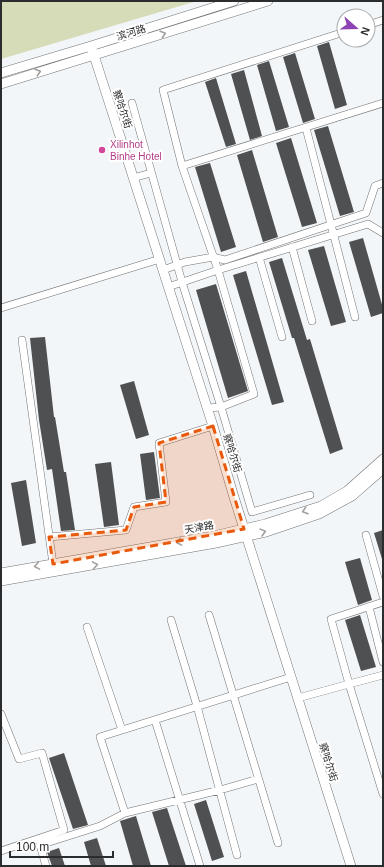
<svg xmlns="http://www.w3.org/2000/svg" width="384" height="867" font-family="Arial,'Noto Sans SC',sans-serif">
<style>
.green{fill:#d6dcb8}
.building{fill:#4e5052}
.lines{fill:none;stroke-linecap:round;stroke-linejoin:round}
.street-casing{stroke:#717375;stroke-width:8}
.secondary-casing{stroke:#717375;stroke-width:10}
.street{stroke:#fff;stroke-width:7}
.secondary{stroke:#fff;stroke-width:9}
.oneway{stroke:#a0a0a0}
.marked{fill:#e8590c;fill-opacity:0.2;stroke:#e8590c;stroke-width:3;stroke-dasharray:8 5;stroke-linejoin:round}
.hotel-dot{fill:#d1479c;stroke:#fff;stroke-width:1.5}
.labels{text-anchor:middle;stroke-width:4;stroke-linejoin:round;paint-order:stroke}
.street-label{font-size:10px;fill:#2b2c2d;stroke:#fff}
.hotel-label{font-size:10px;fill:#b23c85;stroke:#fff;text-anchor:start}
</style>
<rect width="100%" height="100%" fill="#f3f6f8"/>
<!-- green -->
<path class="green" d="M1,1H197L1,59Z"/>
<!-- building -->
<path class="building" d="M329,42L347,105L335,109L317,46Z
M295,53L315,119L303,123L283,57Z
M269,61L289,127L276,131L257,65Z
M244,70L262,136L250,140L231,74Z
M216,78L236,144L226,147L205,82Z
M328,126L354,212L340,216L314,130Z
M291,138L317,223L302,227L276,143Z
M252,150L278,237L263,242L237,155Z
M210,163L236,247L221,252L195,167Z
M363,238L383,308V313L371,317L349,242Z
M324,246L346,322L331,326L308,250Z
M282,258L307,340L310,339L343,449L330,454L294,338H292L269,262Z
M246,271L284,402L272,405L233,275Z
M216,284L248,391L228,398L196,290Z
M45,337L54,417H55L64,472H66L75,530L61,531L52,469L47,470L39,420L30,338Z
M134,381L149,435L136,439L120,385Z
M154,452L160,498L146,500L140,454Z
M111,462L119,525L104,527L95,464Z
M26,480L36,543L22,546L11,483Z
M383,530V559H382L374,533Z
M360,558L372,600L358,605L345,562Z
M360,615L376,667L361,671L345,620Z
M64,753L88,825L73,829L49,758Z
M206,800L224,857L212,861L194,804Z
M167,808L186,866H169L152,812Z
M136,816L151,866H133L120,821Z
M97,838L106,866H91L84,842Z
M59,848L65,866H52L47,852Z"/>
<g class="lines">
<defs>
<path id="street" d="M368,25L383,20
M132,103L182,282L221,407L252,512L310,495
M306,128L355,317
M182,166L383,103
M133,178L151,173
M292,247L312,321
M259,257L282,337
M163,270L185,262L213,257L225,260L366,213L375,186L383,183
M168,287L218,270L368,224L383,233
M1,308L160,259
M22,340L53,564
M207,408L221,407L254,394L218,270L182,166L163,90L344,32
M366,535L383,596
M49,537L126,530L134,507L166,502L159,443L213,426
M383,602L331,619L349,684L383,675
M369,607L383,662
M209,615L278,843
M171,620L197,706L237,855
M87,627L122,730
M298,698L349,684L383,794
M1,714L19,759L42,753L64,830L1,851
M155,720L200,866
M125,813L220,790L258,779
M46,866L40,845L100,826L125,813L100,737L291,677"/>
<path id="secondary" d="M91,46L213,426L233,494L351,866
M1,73L91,46L234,1
M1,84L268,1
M1,573L213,536L265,524L321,506L347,491L383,459
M1,581L216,543L266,532L319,514L352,496L383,469"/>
</defs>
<!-- street casing -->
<use href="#street" class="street-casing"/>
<!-- secondary casing -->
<use href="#secondary" class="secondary-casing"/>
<!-- street -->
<use href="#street" class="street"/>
<!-- secondary -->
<use href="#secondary" class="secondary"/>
</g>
<!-- one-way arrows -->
<defs><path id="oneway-chevron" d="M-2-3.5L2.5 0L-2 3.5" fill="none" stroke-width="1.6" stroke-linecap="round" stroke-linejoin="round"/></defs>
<g class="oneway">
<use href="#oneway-chevron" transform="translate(163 34) rotate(-17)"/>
<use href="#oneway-chevron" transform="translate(38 72) rotate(-18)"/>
<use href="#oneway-chevron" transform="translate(305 511) rotate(162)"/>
<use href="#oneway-chevron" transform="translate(263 532) rotate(-15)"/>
<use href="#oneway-chevron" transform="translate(179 542) rotate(170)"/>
<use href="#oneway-chevron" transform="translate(95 565) rotate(-10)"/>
<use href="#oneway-chevron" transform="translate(37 566) rotate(170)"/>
</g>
<!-- marked area -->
<path class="marked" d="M213,426L244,529L53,564L49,537L126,530L134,507L166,502L159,443Z"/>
<!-- markers -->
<circle class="hotel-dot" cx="102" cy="150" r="4"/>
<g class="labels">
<!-- street labels -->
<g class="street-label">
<text transform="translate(131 32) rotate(-17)" y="4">滨河路</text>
<text transform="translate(123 109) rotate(72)" y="4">察哈尔街</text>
<text transform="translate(233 453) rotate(73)" y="4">察哈尔街</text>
<text transform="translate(199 527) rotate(-10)" y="4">天津路</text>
<text transform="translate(329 762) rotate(73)" y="4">察哈尔街</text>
</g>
<!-- hotel labels -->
<g class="hotel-label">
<text x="110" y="148">Xilinhot<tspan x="110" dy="12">Binhe Hotel</tspan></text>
</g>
</g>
<!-- border -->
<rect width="384" height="867" fill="none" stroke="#2b2c2d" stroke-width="4"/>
<!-- north arrow -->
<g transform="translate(356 28) rotate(110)"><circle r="19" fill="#ffffff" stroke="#aaabab"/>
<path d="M0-3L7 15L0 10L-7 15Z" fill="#8e43b4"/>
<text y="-6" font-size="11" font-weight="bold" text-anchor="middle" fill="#2b2c2d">N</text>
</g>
<!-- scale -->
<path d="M10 851v6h103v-6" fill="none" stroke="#2b2c2d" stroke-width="2"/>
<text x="16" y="851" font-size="12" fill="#2b2c2d" stroke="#ffffff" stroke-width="3" paint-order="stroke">100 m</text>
</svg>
